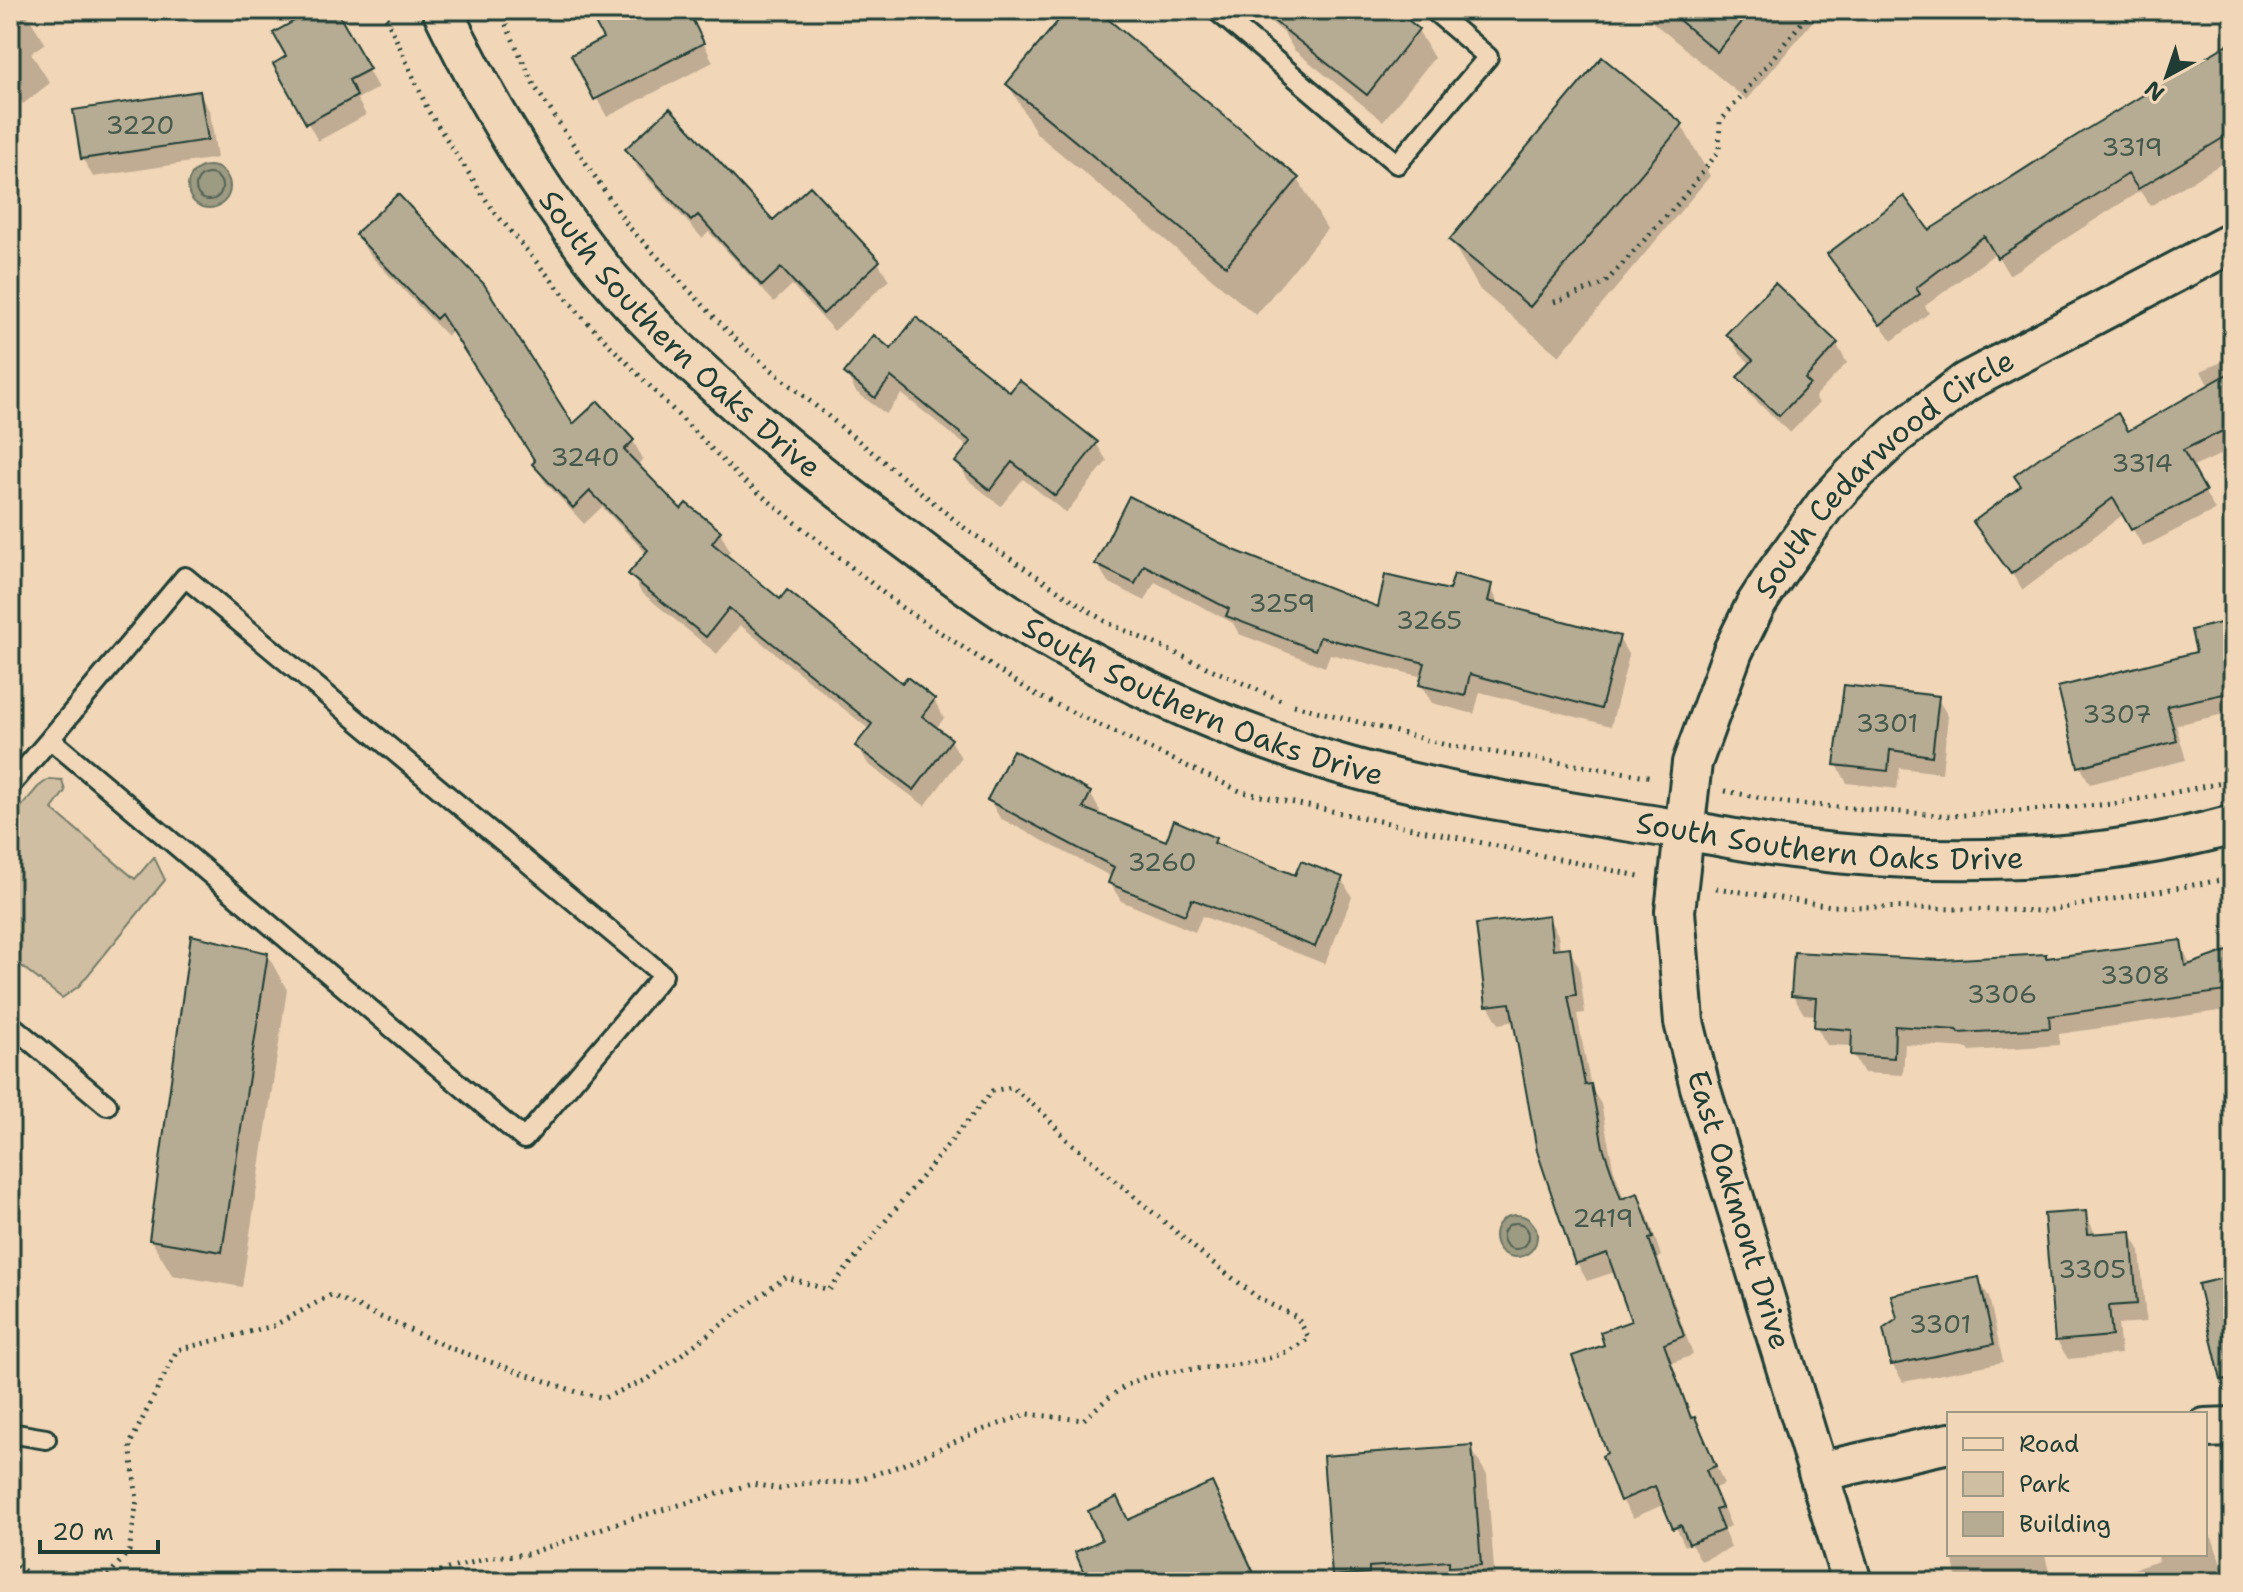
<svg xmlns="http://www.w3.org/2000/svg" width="2243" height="1592" font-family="'Shantell Sans',sans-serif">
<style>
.green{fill:#cfbea2;stroke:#777e6b;stroke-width:2}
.water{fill:#9e9b83;stroke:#6b7563;stroke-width:2}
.shadow{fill:#0003}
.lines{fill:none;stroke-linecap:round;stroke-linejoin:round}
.shore{stroke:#526354;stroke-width:2}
.building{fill:#b6ac94;stroke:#1f3d34;stroke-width:2}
.service-casing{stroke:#1f3d34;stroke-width:24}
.minor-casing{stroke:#1f3d34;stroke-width:44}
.path{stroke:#1f3d34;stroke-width:5;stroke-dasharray:2 6;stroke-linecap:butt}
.service{stroke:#f1d7b8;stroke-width:18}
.minor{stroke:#f1d7b8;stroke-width:38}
.labels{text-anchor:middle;stroke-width:7;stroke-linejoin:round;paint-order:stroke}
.number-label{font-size:26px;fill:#45594c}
.street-label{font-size:30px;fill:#1f3d34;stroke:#f1d7b8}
</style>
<rect width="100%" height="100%" fill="#f1d7b8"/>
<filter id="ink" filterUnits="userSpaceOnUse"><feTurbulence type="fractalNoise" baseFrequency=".0125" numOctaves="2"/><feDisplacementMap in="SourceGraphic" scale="16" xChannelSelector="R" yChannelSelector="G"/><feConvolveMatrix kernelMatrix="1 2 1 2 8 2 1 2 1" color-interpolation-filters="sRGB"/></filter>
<g filter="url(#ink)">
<!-- green -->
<path class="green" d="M49,779L62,780L65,791L52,809L135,879L154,857L165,880L79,986L62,998L10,957V820L38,787Z"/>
<!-- water -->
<path class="water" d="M188 187a21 21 0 1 1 42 0a21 21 0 1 1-42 0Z
M1495 1236a21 21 0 1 1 42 0a21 21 0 1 1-42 0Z"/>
<!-- shadow -->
<path class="shadow" d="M10,10H24L45,43L31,53L50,83L23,104L10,88Z
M318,10H334L378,88L357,99L366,115L318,141L275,65L289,57Z
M590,10H687L713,62L607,117L574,56L605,39Z
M1069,10H1094L1298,179L1327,229L1256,315L1037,134L1008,84Z
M1257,10H1393L1418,30L1434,58L1383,121L1294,50L1284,33Z
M1638,10H1805L1812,22L1747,100Z
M2233,43V157L2150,206L2140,191L2009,275L1996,253L1925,306L1929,313L1892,341L1830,254L1929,233Z
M199,93L210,112L217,158L93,177L83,159Z
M1682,126L1710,176L1559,356L1480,290L1451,240Z
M628,149L773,223L878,262L889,280L834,331L792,285L774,302L709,232L702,238L638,168Z
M358,235L573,427L633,441L643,459L637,465L681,512L720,532L730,551L725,557L780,602L903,686L934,700L944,718L936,729L951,740L961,758L925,806L868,764L858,746L870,730L740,625L717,654L641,592L631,574L647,554L602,507L584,524L545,482L534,464L536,462L453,331L447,336L368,253Z
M1775,286L1837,345L1847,363L1815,397L1819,403L1790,433L1750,395L1739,377L1751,364L1739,353L1729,335Z
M891,352L1010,395L1096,443L1107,461L1066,513L1023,479L1001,506L968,480L958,462L969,448L902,394L886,414L856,392L846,373Z
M2233,357V449L2191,468L2215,510L2143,547L2124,514L2023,590L1976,522L2209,387L2201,371Z
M1233,552L1380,610L1490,586L1500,606L1619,638L1629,656L1611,726L1480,692L1474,714L1432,703L1421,685L1423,677L1330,654L1325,667L1239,634L1233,623L1155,582L1145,601L1108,582L1097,564Z
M2233,622V712L2176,725L2186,760L2090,784L2080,766Z
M1937,698L1948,716L1942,773L1900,768L1897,789L1847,783L1837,765Z
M1090,793L1100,811L1098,816L1167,843L1215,839L1220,847L1296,878H1341L1352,897L1325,964L1202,916L1195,932L1121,901L1110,883L1112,877L1000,818L989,799Z
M1548,917L1558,935L1560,950L1569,949L1579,967L1585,1013L1577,1014L1591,1088L1601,1104L1613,1167L1624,1200L1637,1195L1647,1213L1661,1256L1658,1258L1693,1355L1672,1363L1693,1420L1704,1437L1724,1484L1715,1488L1731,1526L1723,1529L1731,1548L1701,1561L1691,1543L1685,1546L1665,1504L1633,1518L1622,1500L1609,1454L1607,1346L1633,1322L1615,1272L1587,1281L1577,1263L1515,1021L1499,1024L1488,1005Z
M2180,942L2191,966L2233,951V1009L2059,1034V1045L1970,1051L1968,1048L1905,1044L1903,1075L1864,1073L1853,1054V1046L1827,1045L1816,1026L1817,1015L1804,1014L1793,996L1941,962L2047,960Z
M267,954L287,990L242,1287L172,1275L151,1240Z
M2085,1213L2096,1235L2130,1233L2140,1251L2146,1322L2118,1324L2121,1354L2068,1359L2057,1341Z
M1978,1279L1989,1297L2003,1362L1903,1382L1892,1364Z
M1471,1448L1487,1475L1495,1582H1338L1334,1575Z
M1211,1484L1227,1511L1259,1582H1090L1104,1541L1129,1522Z
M2205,1526L2213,1540L2227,1582H2127L2124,1572L2159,1561L2157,1554H2205Z
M1952,1554H2045L2051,1582H1957Z
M997,1573L1002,1582L927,1581Z"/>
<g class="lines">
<!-- shore -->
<path class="shore" d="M196 187a13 13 0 1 1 26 0a13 13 0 1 1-26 0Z
M1503 1236a13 13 0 1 1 26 0a13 13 0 1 1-26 0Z"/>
</g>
<!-- building -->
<path class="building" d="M314,10H336L370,69L349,80L357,96L306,124L273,64L286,56L273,33Z
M588,10H688L704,43L594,100L571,55L603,38Z
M1067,10H1097L1299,178L1226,266L1006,84Z
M1260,10H1396L1419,29L1367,95Z
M1667,10H1752L1717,52Z
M2233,41V132L2138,189L2128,174L1997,258L1984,236L1916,288L1920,294L1880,325L1827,254L1904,196L1929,230L2082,132Z
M1602,57L1683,124L1530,307L1449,240Z
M200,91L208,140L81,159L73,110Z
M670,108L773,220L810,186L880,261L823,314L781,268L762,286L698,215L691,221L625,149Z
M398,194L484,284L573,424L598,401L634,440L624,450L681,509L686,503L721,531L712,543L780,599L787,590L902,683L907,677L935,699L922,716L952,739L914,790L855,746L872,724L729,608L706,637L628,574L648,550L590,491L573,508L532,464L535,461L441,314L436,319L355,234Z
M1775,283L1838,343L1805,379L1810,384L1779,416L1737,377L1753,360L1726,334Z
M916,317L1010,392L1019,380L1098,442L1055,496L1012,462L990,490L955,462L971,442L891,377L875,398L844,373L874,335L891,349Z
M2233,371V426L2183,450L2206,491L2131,530L2113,498L2011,574L1973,522L2021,486L2014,476L2040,457L2118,413L2128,431Z
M1129,496L1234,550L1378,607L1385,575L1449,590L1454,574L1492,584L1488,601L1620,636L1601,709L1470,674L1465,696L1419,685L1425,663L1320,637L1315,650L1226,616L1229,609L1144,565L1135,584L1095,564Z
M2233,620V692L2167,706L2177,741L2078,767L2058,687L2196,652L2191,630Z
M1844,685L1939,696L1932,756L1890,750L1888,771L1834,765Z
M1013,750L1091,792L1083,808L1166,841L1174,820L1216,838L1214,843L1295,875L1301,861L1343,877L1315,947L1192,899L1185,915L1108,883L1114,867L987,800Z
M1549,915L1553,949L1570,947L1576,995L1568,996L1585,1085L1591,1084L1603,1147L1621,1199L1638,1193L1653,1238L1649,1239L1684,1336L1664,1344L1691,1418L1695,1417L1716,1466L1706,1470L1722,1508L1715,1510L1723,1530L1689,1544L1681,1525L1673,1529L1655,1486L1620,1501L1602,1456L1607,1453L1572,1356L1604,1345L1600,1332L1631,1321L1607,1253L1575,1264L1537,1151L1510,1003L1486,1006L1476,924Z
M191,935L268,953L222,1252L149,1240Z
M2181,940L2185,966L2233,949V990L2049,1016L2050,1028L1958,1033L1957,1030L1895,1026L1894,1058L1851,1055L1852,1030L1814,1027L1816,998L1791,996L1794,952L1941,960L2046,954V958Z
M2086,1211L2088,1234L2131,1231L2137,1304L2109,1306L2112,1336L2055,1341L2044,1214Z
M2233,1276V1378L2221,1380L2198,1284Z
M1979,1277L1994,1344L1891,1365L1883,1329L1897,1319L1891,1295Z
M1472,1445L1481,1565L1449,1567V1561L1369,1567V1573L1332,1576L1323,1456Z
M1212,1482L1258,1582H1088L1075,1552L1102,1540L1088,1511L1117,1497L1128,1520Z"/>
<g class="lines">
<defs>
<path id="service" d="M1216,10L1397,164L1488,57L1433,10
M185,577L663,975L524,1139L50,739Z
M10,786L50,739
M10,1024L107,1105
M10,1433L46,1439"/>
<g id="minor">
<path id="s1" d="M442,10C484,97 530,177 590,254C640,319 701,372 762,426C810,468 861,506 912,544C951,574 991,604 1033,629C1120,681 1217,725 1313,756C1431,794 1554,809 1676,829C1715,835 1753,843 1791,848C1937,867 2091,864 2233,825"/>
<path d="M2205,1428L2233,1427"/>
<path d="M1818,1472L1949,1443"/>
<path id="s2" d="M1852,1582L1700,1087L1684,1022L1675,911L1692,763L1733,651L1755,606L1777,572L1825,505L1853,475L1897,434L1966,382L2233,242"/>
</g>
</defs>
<!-- service casing -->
<use href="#service" class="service-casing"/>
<!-- minor casing -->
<use href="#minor" class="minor-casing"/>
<!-- path -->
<path class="path" d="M383,10L429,112L492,209L585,320L739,477L901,607L1038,696L1242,792L1639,876
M499,10L535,87L628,226L740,344L967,530L1106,622L1285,702
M1554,302L1604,284L1680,201L1719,151L1720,122L1812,10
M1294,705L1446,745L1653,777
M1725,791L1787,803L1951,816L2113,804L2233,781
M1716,888L1831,906L2045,911L2233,878
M10,1561L41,1582
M103,1582L129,1551L137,1500L130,1444L177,1350L273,1326L331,1295L450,1348L577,1392L604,1398L648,1379L786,1277L829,1290L992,1091L1012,1087L1043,1113L1065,1138L1208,1259L1261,1300L1297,1317L1309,1338C1265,1373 1201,1363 1149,1376C1123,1383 1102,1403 1083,1420L1028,1414L979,1431L902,1465L852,1482L806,1483L780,1489L752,1484L620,1522L528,1554L493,1557L399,1582"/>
<!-- service -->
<use href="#service" class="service"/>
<!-- minor -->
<use href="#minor" class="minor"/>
</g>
</g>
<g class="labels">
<!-- number labels -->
<g class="number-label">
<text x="140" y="134">3220</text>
<text x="2132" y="156">3319</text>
<text x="585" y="466">3240</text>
<text x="2142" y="472">3314</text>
<text x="1282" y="612">3259</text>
<text x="1429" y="629">3265</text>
<text x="2117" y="723">3307</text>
<text x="1887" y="732">3301</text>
<text x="1162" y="871">3260</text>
<text x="2135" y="984">3308</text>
<text x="2002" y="1003">3306</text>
<text x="1603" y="1227">2419</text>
<text x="2092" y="1278">3305</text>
<text x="1940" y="1333">3301</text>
</g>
<!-- street labels -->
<g class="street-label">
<text dy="10" stroke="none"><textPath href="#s1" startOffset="406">South Southern Oaks Drive</textPath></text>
<text dy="10" stroke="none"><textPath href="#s2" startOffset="1202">South Cedarwood Circle</textPath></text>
<text dy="10" stroke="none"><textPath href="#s1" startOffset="1054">South Southern Oaks Drive</textPath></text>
<text dy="10" stroke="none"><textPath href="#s1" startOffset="1702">South Southern Oaks Drive</textPath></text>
<text transform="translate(1739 1210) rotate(73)" y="10">East Oakmont Drive</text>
</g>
</g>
<!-- margin -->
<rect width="2243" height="1592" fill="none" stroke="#f1d7b8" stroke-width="40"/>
<rect x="20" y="20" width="2203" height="1552" fill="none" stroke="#1f3d34" stroke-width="3" filter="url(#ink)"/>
<!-- legend -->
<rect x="1947" y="1412" width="260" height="144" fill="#f1d7b8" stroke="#9d9983" stroke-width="2"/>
<rect x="1963" y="1438" width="40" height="12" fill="#f1d7b8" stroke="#9d9983" stroke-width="2"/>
<text x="2019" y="1452" font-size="24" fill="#1f3d34">Road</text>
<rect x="1963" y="1472" width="40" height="24" fill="#cfbea2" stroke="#9d9983" stroke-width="2"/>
<text x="2019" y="1492" font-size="24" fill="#1f3d34">Park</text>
<rect x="1963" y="1512" width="40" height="24" fill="#b6ac94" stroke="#9d9983" stroke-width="2"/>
<text x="2019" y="1532" font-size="24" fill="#1f3d34">Building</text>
<!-- north arrow -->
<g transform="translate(2167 76) rotate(220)" stroke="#f1d7b8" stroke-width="6" paint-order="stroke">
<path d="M0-6L14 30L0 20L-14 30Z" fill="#1f3d34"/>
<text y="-12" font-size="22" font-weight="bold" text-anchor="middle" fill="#1f3d34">N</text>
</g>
<!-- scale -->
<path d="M40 1540v12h118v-12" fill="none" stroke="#1f3d34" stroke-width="4"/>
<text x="52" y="1540" font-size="24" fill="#1f3d34" stroke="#f1d7b8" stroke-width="6" paint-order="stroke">20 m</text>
</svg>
